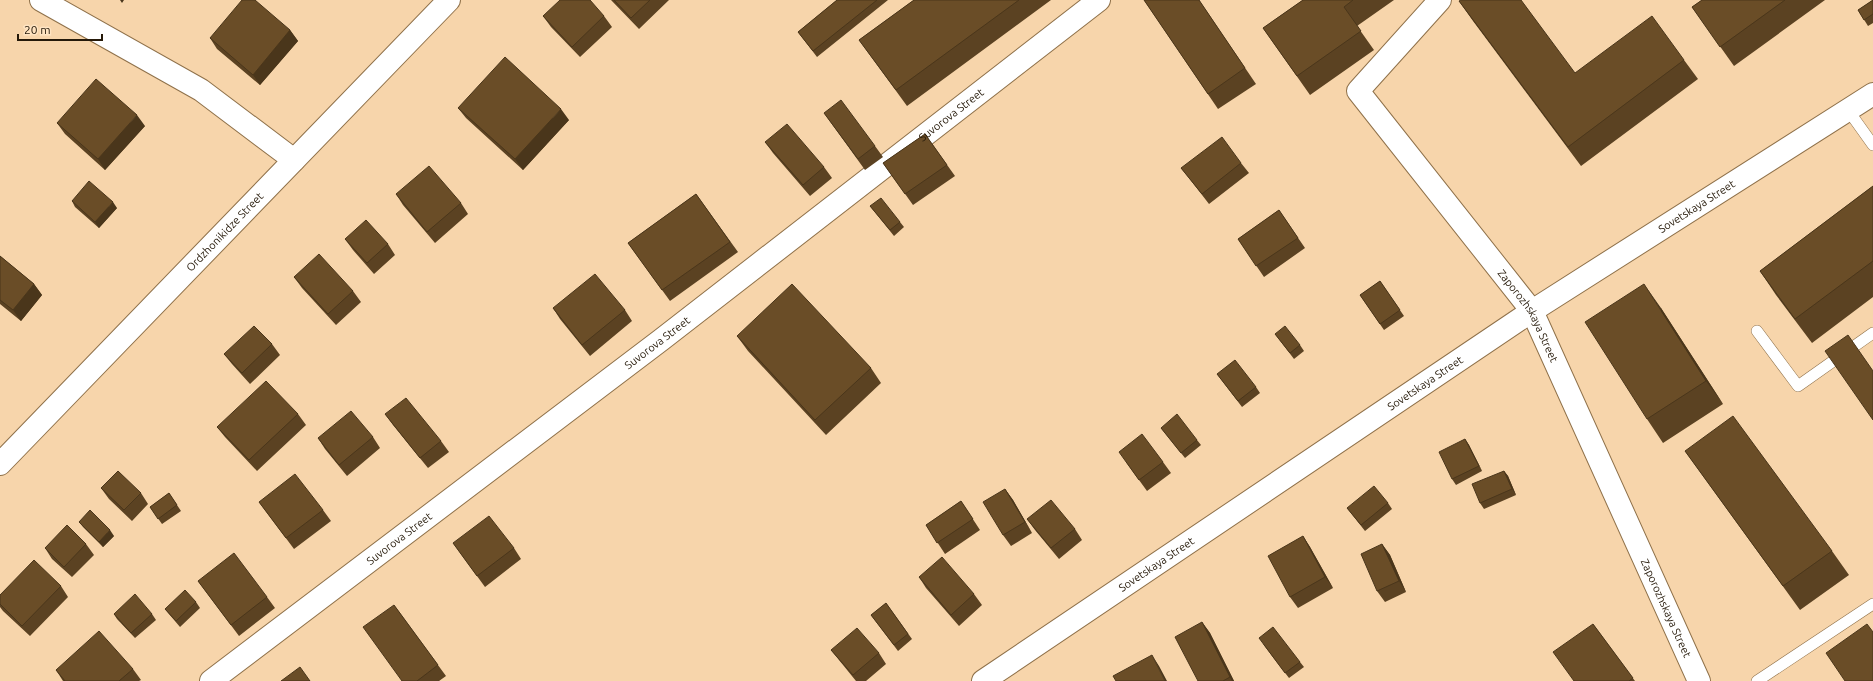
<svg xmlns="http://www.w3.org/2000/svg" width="1873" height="681" font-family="Ubuntu,sans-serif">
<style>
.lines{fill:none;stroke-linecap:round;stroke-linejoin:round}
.lane-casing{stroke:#8f714a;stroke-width:12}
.street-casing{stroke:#8f714a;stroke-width:24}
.lane{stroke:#fff;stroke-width:11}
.street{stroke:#fff;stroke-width:22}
.wall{fill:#5b4222}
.shaded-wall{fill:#4a361b}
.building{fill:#6a4d27;stroke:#4a361b}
.labels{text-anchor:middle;stroke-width:4;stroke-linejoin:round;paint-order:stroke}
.street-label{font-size:11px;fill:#251909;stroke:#ffe4c2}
</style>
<rect width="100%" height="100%" fill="#f7d5ab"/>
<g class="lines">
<defs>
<path id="lane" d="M1848,110L1873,145
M1757,331L1798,386L1873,333
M1757,681L1873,604"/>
<g id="street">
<path d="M41,0L201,90L294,160"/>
<path id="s1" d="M1440,0L1358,91L1532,311L1699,681"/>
<path id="s2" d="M0,464L449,0"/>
<path id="s3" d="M211,681L661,340L1099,0"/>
<path id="s4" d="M983,681L1532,311L1873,94"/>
</g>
</defs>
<!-- lane casing -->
<use href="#lane" class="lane-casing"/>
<!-- street casing -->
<use href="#street" class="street-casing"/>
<!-- lane -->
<use href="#lane" class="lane"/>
<!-- street -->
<use href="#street" class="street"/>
</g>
<!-- wall -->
<path class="wall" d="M611,0H669L639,29Z
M837,0H888L817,57L798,32Z
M914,0H1051L907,106L859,40Z
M1144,0H1199L1256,84L1218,109Z
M1303,0H1394L1357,26L1374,50L1310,95L1263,28Z
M1702,0H1825L1734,66L1692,7Z
M1873,0V23L1868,26L1858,10Z
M1459,1L1575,73L1684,60L1698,79L1581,166L1473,21Z
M543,16H604L612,27L580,57L551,27Z
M290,30L298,41L260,85L217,49L210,38Z
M458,108L569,120L523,170L466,118Z
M824,113L875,146L883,157L865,170Z
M57,123L145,126L105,170L65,134Z
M925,134L955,176L913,205L883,163Z
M765,142L824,167L832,178L810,196L773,153Z
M1241,163L1249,173L1209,204L1189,178L1181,168Z
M1873,186V297L1812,343L1776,295L1760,271Z
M396,194L461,203L468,214L435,243L403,205Z
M696,194L738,252L670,301L628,243Z
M72,201L117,208L99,228L75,207Z
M870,206L900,222L904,227L894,236Z
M1279,210L1305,248L1264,277L1238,239Z
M345,239L388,244L395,255L374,274L353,250Z
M0,256L34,284L42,295L21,321L0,304Z
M294,277L353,291L361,302L336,325L302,288Z
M1380,281L1404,316L1384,330L1360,295Z
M553,308L625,310L632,321L590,356L560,319Z
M1661,308L1723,404L1663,443L1647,419Z
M1275,334L1300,345L1304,351L1294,359Z
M737,336L871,368L881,383L826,435L748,351Z
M272,344L280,355L250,384L232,364L224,354Z
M1217,374L1256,387L1260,393L1242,407Z
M298,414L306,425L257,471L225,437L217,427Z
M385,414L441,441L449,452L428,468L393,425Z
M1161,428L1197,440L1201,445L1185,458Z
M373,437L380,448L347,476L325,449L318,438Z
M1465,439L1469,445L1482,471L1456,485L1452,479Z
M1685,451L1832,551L1849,575L1800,610Z
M1126,462H1163L1171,473L1147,491Z
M1504,471L1508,476L1516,495L1484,509L1480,503Z
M101,488L141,493L148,504L132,521L109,499Z
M1005,489L1013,500L1032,533L1011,546L1003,535Z
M169,493L181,511L162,524L150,507Z
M961,501L980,530L945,554L926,525Z
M259,502L323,510L331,521L294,549Z
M1388,503L1392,509L1365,531L1347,508Z
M1027,519L1075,529L1082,540L1059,559L1035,530Z
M79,522L114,536L103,547L83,527Z
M1303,536L1310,547L1333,588L1298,608L1290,597Z
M453,543L514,548L521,559L485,587Z
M86,544L94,555L72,577L52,559L45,548Z
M1382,544L1390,555L1406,592L1385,602L1377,591Z
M919,577L974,594L982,605L959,626L926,588Z
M198,581L267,597L275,608L239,636Z
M61,586L68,597L30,636L3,611L0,607V595Z
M196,602L200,608L180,627L169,614L165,609Z
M886,603L912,639L898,651L871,615Z
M394,605L446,676L439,681H402Z
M114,614H152L156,620L135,638L117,619Z
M1202,622L1210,633L1234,681H1198Z
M1593,624L1635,681H1574Z
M1263,644L1300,662L1304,667L1289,678Z
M831,650L879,653L886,664L866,681H856L839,660Z
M133,669L141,680L139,681H63L56,670Z"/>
<!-- shaded-wall -->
<path class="shaded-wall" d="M120,0H124L122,3Z
M290,30L298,41L260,85L253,75Z
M561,109L569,120L523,170L515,159Z
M137,115L145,126L105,170L98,159Z
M113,202L117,208L99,228L95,222Z
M34,284L42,295L21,321L13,310Z
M1644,284L1661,308L1723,404L1706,381Z
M1465,439L1469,445L1482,471L1479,466Z
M1504,471L1508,476L1516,495L1512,489Z
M1005,489L1013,500L1032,533L1025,522Z
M110,530L114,536L103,547L99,542Z
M1303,536L1310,547L1333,588L1325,577Z
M1382,544L1390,555L1406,592L1399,581Z
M1202,622L1210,633L1234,681H1232L1230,677Z
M1152,655L1159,666L1167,681H1165Z"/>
<!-- building -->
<path class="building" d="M242,0H255L290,30L253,75L210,38Z
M560,0H590L604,16L572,47L543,16Z
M614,0H650L631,18Z
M837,0H877L813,51L798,32Z
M914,0H1019L896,90L859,40Z
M1144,0H1199L1245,68L1208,94Z
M1303,0H1353L1344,7L1361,31L1297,76L1263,28Z
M1461,0H1521L1575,73L1652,16L1684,60L1568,147L1459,1Z
M1702,0H1785L1720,47L1692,7Z
M1873,0V14L1864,20L1858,10Z
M505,57L561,109L515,159L458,108Z
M96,79L137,115L98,159L57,123Z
M841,100L875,146L858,159L824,113Z
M787,124L824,167L803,185L765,142Z
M925,134L947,165L905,194L883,163Z
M1222,137L1241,163L1202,194L1181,168Z
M429,166L461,203L427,232L396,194Z
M89,181L113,202L95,222L72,201Z
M1873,186V261L1795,319L1760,271Z
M696,194L730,242L662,290L628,243Z
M881,198L900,222L890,230L870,206Z
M1279,210L1298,238L1256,266L1238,239Z
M366,220L388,244L367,263L345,239Z
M319,254L353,291L328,314L294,277Z
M0,256L34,284L13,310L0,300Z
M595,274L625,310L582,345L553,308Z
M1380,281L1400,310L1380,324L1360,295Z
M792,284L871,368L815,420L737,336Z
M1644,284L1706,381L1647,419L1585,322Z
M254,326L272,344L242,373L224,354Z
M1285,326L1300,345L1290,353L1275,334Z
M1848,335L1873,371V420L1825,351Z
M1235,360L1256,387L1238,401L1217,374Z
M266,381L298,414L249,460L217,427Z
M406,398L441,441L420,458L385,414Z
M351,411L373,437L339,465L318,438Z
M1177,414L1197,440L1181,453L1161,428Z
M1733,416L1832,551L1783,586L1685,451Z
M1142,434L1163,462L1139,480L1119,452Z
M1465,439L1479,466L1452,479L1439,452Z
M118,471L141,493L124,510L101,488Z
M1504,471L1512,489L1480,503L1472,484Z
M295,474L323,510L286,538L259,502Z
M1374,486L1388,503L1361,525L1347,508Z
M1005,489L1025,522L1003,535L983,502Z
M169,493L177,505L158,519L150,507Z
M1051,500L1075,529L1051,548L1027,519Z
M961,501L973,519L937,543L926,525Z
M90,510L110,530L99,542L79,522Z
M489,516L514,548L477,576L453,543Z
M67,525L86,544L64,567L45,548Z
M1303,536L1325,577L1290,597L1268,556Z
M1382,544L1399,581L1377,591L1361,554Z
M234,553L267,597L231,625L198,581Z
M942,557L974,594L951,615L919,577Z
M34,560L61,586L22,626L0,604V595Z
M185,590L196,602L176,621L165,609Z
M135,594L152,614L131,633L114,614Z
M886,603L908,634L894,645L871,615Z
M394,605L438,665L417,681H402L363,627Z
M1202,622L1230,677L1223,681H1198L1175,637Z
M1593,624L1633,678L1629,681H1574L1553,652Z
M1867,624L1873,632V681H1845L1826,653Z
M1273,627L1300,662L1285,673L1259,638Z
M857,628L879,653L853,675L831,650Z
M99,631L133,669L119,681H65L56,670Z
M1152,655L1165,681H1116L1113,676Z
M300,667L310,681H281Z"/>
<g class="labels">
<!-- street labels -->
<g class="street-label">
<text dy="4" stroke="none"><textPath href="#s3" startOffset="932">Suvorova Street</textPath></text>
<text dy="4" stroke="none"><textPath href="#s4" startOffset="857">Sovetskaya Street</textPath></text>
<text dy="4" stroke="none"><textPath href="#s2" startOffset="323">Ordzhonikidze Street</textPath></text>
<text dy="4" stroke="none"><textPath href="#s1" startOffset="405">Zaporozhskaya Street</textPath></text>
<text dy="4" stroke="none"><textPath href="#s3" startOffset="560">Suvorova Street</textPath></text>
<text dy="4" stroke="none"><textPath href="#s4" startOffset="533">Sovetskaya Street</textPath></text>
<text dy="4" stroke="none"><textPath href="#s3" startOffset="236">Suvorova Street</textPath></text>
<text dy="4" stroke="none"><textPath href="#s4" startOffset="209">Sovetskaya Street</textPath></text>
<text dy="4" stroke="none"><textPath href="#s1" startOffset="729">Zaporozhskaya Street</textPath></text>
</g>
</g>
<!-- scale -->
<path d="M18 34v6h84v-6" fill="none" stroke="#251909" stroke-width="2"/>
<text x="24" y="34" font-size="12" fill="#251909" stroke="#ffe4c2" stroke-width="3" paint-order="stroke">20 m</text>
</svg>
